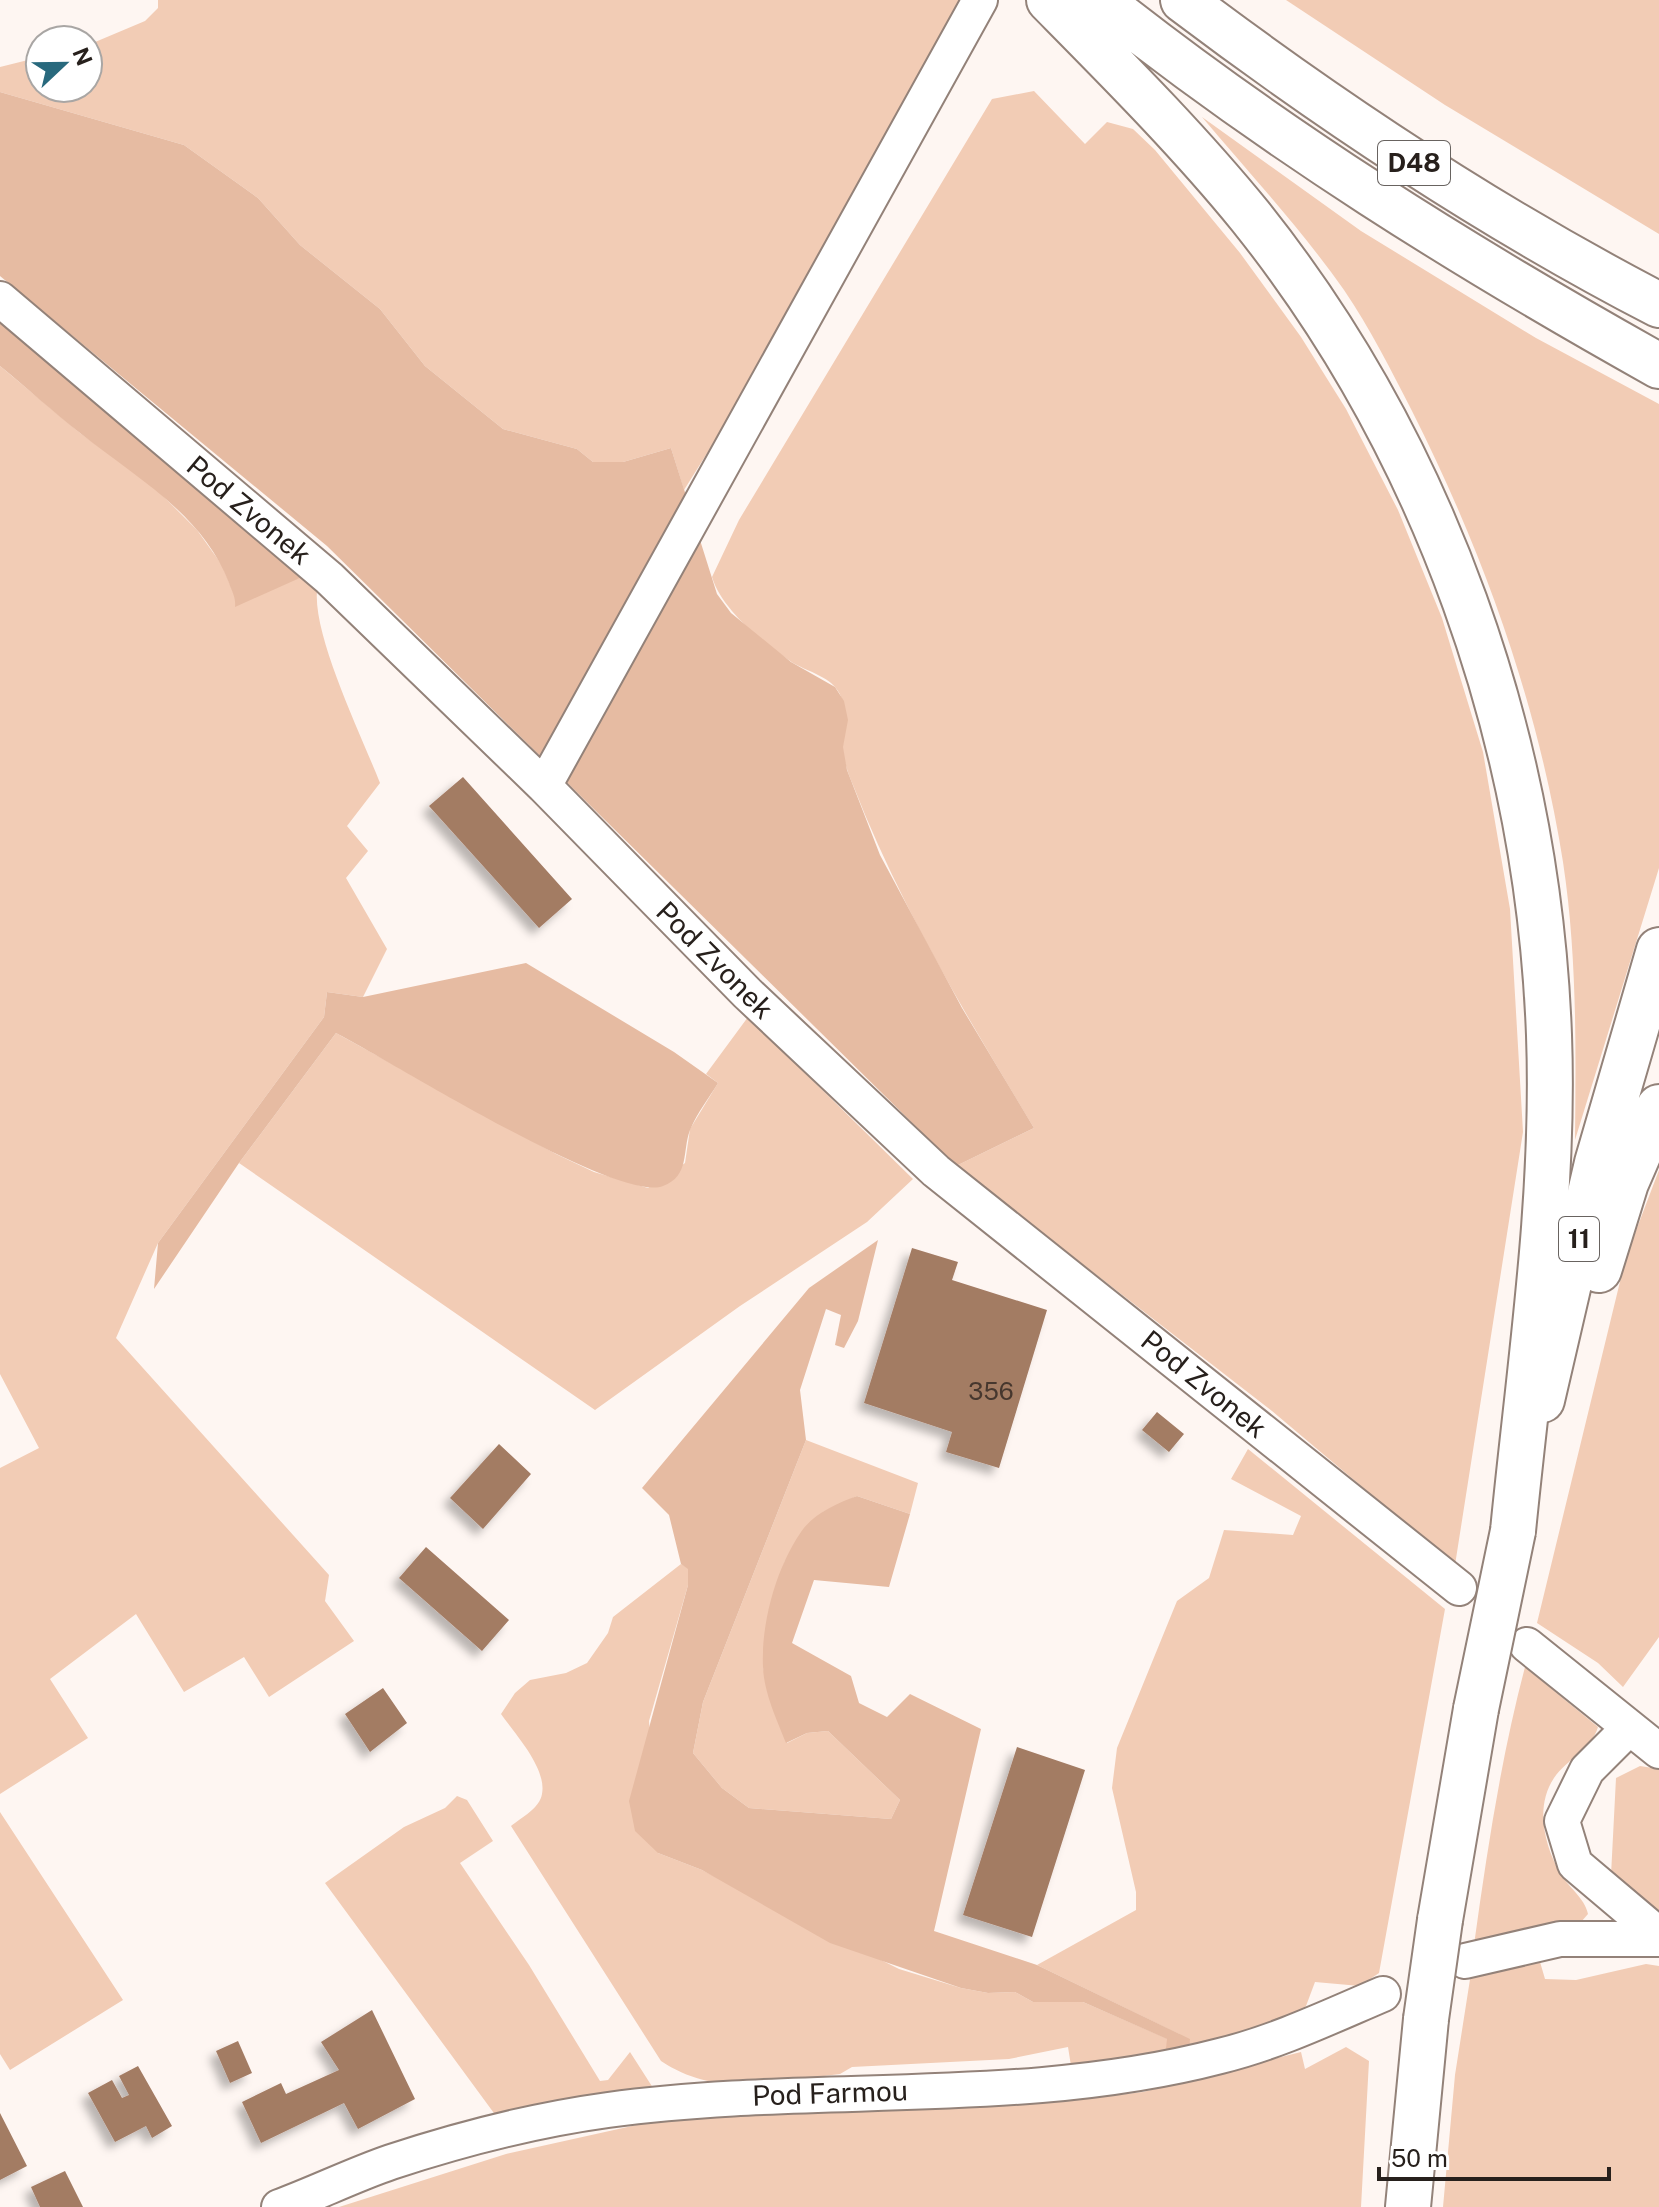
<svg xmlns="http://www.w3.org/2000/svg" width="1659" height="2207" font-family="'Public Sans',sans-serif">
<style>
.green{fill:#f2ccb5}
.forest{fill:#e6bba2}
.building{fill:#a37b64;filter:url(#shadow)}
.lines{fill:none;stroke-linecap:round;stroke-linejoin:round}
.minor-casing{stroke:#938279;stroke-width:38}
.primary-casing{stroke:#938279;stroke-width:48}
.trunk-casing{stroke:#938279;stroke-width:48}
.motorway-casing{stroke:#938279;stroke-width:48}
.minor{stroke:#fff;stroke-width:34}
.primary{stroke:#fff;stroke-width:44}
.trunk{stroke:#fff;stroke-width:44}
.motorway{stroke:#fff;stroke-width:44}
.primary-bridge-casing{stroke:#938279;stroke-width:48;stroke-linecap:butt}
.primary-bridge{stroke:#fff;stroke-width:44}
.labels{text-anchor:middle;stroke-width:8;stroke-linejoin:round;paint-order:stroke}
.number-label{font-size:24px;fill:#46372e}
.shield{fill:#fff;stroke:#686360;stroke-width:2}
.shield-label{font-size:26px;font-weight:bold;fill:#27201c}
.street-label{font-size:28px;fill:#27201c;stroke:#fff}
</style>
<defs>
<filter id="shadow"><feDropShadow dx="-7" dy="7" stdDeviation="4" flood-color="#0004"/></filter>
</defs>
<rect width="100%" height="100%" fill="#fef6f2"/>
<!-- green -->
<path class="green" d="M158,0H965L746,391L684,490L671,448L623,462H593L577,449L503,429L425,366L380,309L300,245L258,198L184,145L0,92V67L40,57V88H88V45L145,21L158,8Z
M1286,0H1659V234L1445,105Z
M1034,91L1085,144L1107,122L1133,129L1155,150L1240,253L1301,337L1346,409L1398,510L1442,618L1483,752L1510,909L1523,1132L1455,1565L1272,1411L956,1166L1034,1128C967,1017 900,906 853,785C848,773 842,758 843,744C844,726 849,703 835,687C826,676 805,670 793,663C763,643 722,610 712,577L739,520L992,99Z
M1202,117L1361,231L1536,338L1659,404V868L1575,1140C1576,1048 1577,954 1563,862C1538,704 1484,554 1412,411C1391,370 1370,328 1344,290C1301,229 1250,174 1202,117Z
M0,366L80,433L153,486L197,530L222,565L236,599L302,577L317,591C313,637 362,737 380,783L347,826L368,851L346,878L387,949L363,997L327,992L324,1017L158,1243L116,1338L329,1575L325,1601L354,1641L269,1697L244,1657L184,1692L136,1614L50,1679L88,1738L0,1794V1468L39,1448L0,1374Z
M748,1017L913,1179L867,1222L740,1306L595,1410L239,1163L336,1033L556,1154L594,1172L648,1188L685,1163L690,1129L718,1083L706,1074Z
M1659,1170V1637L1623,1687L1598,1663L1537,1623L1626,1257Z
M806,1440L918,1483L910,1514L857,1496L823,1512L785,1561L769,1610L763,1668L787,1743L807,1733L828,1731L900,1800L891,1819L749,1808L722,1788L693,1753L703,1702Z
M1248,1449L1445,1609L1379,1973L1360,1986L1315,1982L1306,2006L1291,2021L1189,2051L1179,2034L1037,1965L1136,1910V1892L1112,1788L1117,1748L1177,1601L1209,1578L1224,1530L1293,1535L1301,1516L1231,1479Z
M681,1564L688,1568V1585L649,1721L658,1853L702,1870L899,1969L961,1988L988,1993L1015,1992L1033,2002H1083L1168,2039L1165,2056L1071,2066L1068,2047L1009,2059L852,2067L840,2074C776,2081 718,2099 661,2061L511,1826C521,1818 540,1808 542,1794C547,1768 515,1734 501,1714L515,1693L530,1680L566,1673L587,1663L608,1633L613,1617Z
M1525,1667L1598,1727C1591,1750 1567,1759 1554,1778C1535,1806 1544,1845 1560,1873C1568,1887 1585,1898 1588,1914L1581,1922L1474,1945C1487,1851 1501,1758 1525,1667Z
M1640,1766L1659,1769V1912L1611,1875L1616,1778Z
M457,1796L467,1800L493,1841L460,1863L529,1965L600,2081L608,2080L630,2052L655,2091L499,2120L325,1883L404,1827L445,1808Z
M0,1812L123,2000L10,2070L0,2054Z
M1538,1955L1545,1979L1576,1980L1646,1964L1659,1966V2207H1443L1455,2075L1471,1973Z
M1346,2047L1369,2061L1361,2207H339L506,2154L668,2118L727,2112L1057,2102L1143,2092L1301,2052L1305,2069Z"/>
<!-- forest -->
<path class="forest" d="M0,92L184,145L258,198L300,245L380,309L425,366L503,429L577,449L593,462H623L671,448L717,594L731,613L791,662L835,687L844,701L848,720L843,747L847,770L880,855L962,1008L1034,1128L956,1166L327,546L0,276Z
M0,318L302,577L235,607C236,597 232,592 229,583C203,514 135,477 80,433C53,412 27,388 0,366Z
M526,963L674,1052L718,1083C709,1098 697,1113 690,1130C682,1151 690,1176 663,1186C618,1204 389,1060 336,1033L239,1163L154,1289L158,1243L324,1017L327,992L363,997Z
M878,1240L858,1321L844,1348L835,1345L841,1315L826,1309L800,1390L806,1440L703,1702L693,1753L722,1788L749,1808L891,1819L900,1800L828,1731L807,1733L786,1743C777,1720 764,1693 763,1667C761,1623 776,1568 801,1532C813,1514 837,1503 857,1496L910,1514L889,1587L814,1580L792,1643L851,1676L859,1703L887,1717L910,1694L981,1729L934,1931L1037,1965L1190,2039L1189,2051L1165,2056L1167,2039L1083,2002H1033L1015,1992L988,1993L961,1988L830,1943L702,1870L658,1853L635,1831L629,1801L688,1585V1569L681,1564L669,1515L642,1488L809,1288Z"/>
<!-- building -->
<path class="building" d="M463,777L572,899L539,928L429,806Z
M912,1248L958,1262L952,1280L1047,1310L999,1468L946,1452L952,1432L864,1403Z
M1157,1412L1184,1434L1169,1452L1142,1430Z
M499,1444L531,1474L483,1529L450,1498Z
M426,1547L509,1620L482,1651L399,1578Z
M383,1688L407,1723L370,1752L345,1714Z
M1017,1747L1085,1770L1032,1937L963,1915Z
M372,2010L415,2099L358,2129L344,2103L261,2143L242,2102L281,2083L286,2094L339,2070L321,2042Z
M238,2041L252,2073L230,2083L216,2051Z
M138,2066L172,2126L152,2138L146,2126L115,2142L88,2093L112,2080L122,2098L129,2095L119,2076Z
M0,2113L27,2166L0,2180Z
M65,2171L83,2207H40L31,2187Z"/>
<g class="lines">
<defs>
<path id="minor" d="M0,299L329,578L544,786L747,993L936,1171L1459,1588
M544,786L980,0
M1527,1645L1659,1751
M1629,1728L1587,1770L1562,1821L1575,1864L1659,1935
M1465,1961L1560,1939H1659
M279,2207C317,2193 353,2175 391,2162C461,2139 535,2120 608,2110C810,2082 1021,2108 1220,2056C1277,2042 1329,2017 1383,1994"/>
<path id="primary" d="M1440,1920L1476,1709
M1408,2207L1426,2019"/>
<path id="trunk" d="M1599,1270L1626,1183L1659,1107
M1542,1400L1597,1163L1659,950"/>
<path id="motorway" d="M1049,0C1118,70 1188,140 1250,216C1435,447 1538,740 1549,1035C1555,1200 1529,1368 1513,1531
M1100,0C1275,139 1464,257 1659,366
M1183,0C1334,114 1491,218 1659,305"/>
</defs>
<!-- minor casing -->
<use href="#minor" class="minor-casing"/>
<!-- primary casing -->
<use href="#primary" class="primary-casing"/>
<!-- trunk casing -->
<use href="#trunk" class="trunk-casing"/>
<!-- motorway casing -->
<use href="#motorway" class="motorway-casing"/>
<!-- minor -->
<use href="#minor" class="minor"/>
<!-- primary -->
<use href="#primary" class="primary"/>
<!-- trunk -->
<use href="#trunk" class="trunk"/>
<!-- motorway -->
<use href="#motorway" class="motorway"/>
<defs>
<path id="primary-bridge" d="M1476,1709L1513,1531
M1426,2019L1440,1920"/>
</defs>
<!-- primary-bridge casing -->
<use href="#primary-bridge" class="primary-bridge-casing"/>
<!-- primary-bridge -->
<use href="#primary-bridge" class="primary-bridge"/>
</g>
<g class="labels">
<!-- number labels -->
<g class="number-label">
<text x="991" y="1400">356</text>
</g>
<!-- shield labels -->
<g class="shield">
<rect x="1378" y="141" width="72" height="44" rx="6"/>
<rect x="1559" y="1217" width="40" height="44" rx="6"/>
</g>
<g class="shield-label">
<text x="1414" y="172">D48</text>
<text x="1579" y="1248">11</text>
</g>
<!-- street labels -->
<g class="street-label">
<text transform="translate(249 510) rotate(40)" y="10">Pod Zvonek</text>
<text transform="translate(715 960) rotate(45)" y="10">Pod Zvonek</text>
<text transform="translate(1204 1384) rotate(39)" y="10">Pod Zvonek</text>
<text transform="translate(830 2093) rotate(-2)" y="10">Pod Farmou</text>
</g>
</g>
<!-- north arrow -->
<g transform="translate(64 64) rotate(68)"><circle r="38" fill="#ffffff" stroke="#a9a6a4" stroke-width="2"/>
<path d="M0-6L14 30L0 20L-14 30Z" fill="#28697d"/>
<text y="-12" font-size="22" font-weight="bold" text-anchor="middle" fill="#27201c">N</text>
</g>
<!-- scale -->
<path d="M1379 2167v12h230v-12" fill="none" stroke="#27201c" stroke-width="4"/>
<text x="1391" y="2167" font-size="24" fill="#27201c" stroke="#ffffff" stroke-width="6" paint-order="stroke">50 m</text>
</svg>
